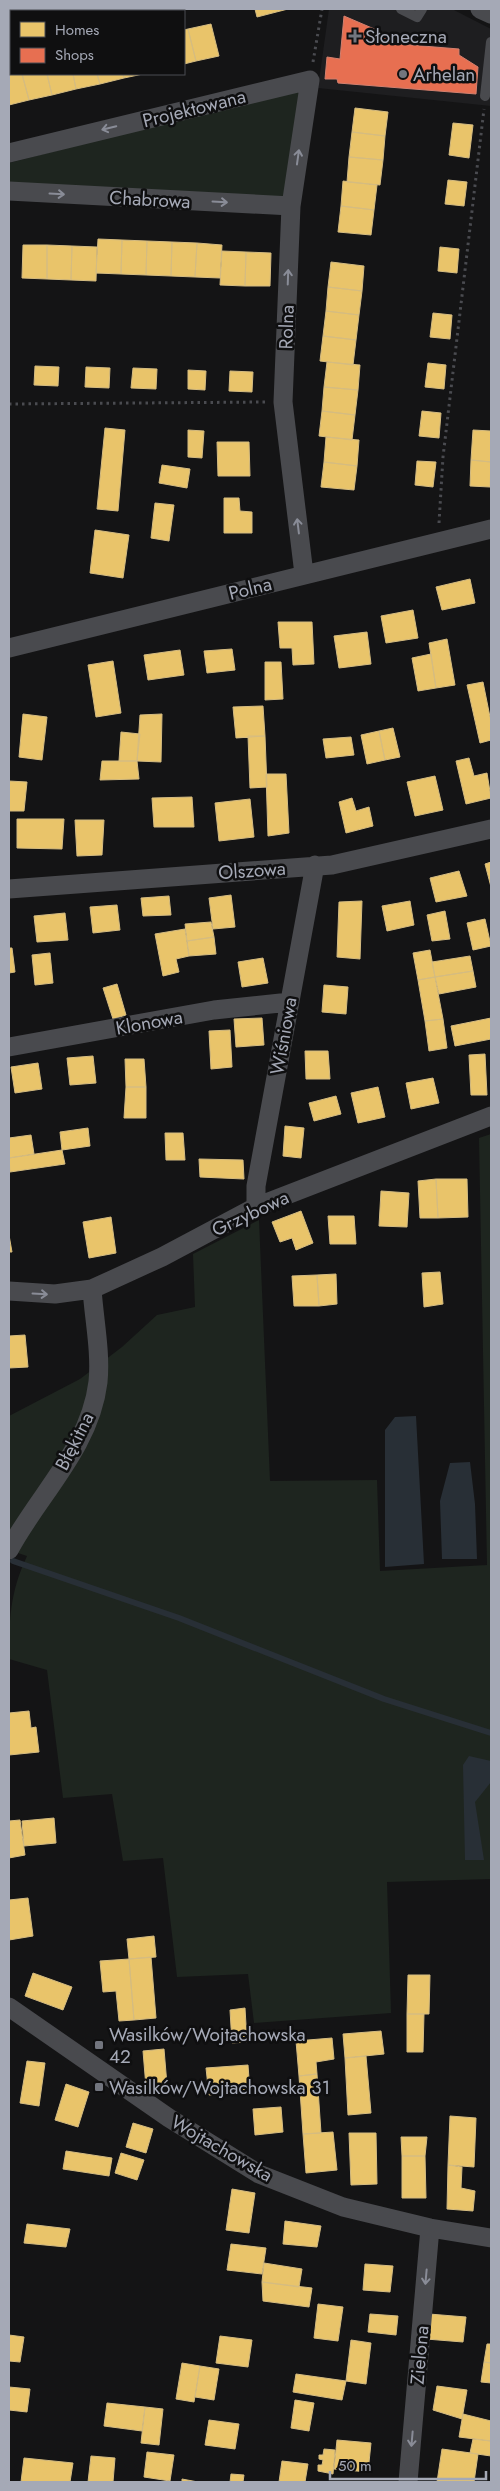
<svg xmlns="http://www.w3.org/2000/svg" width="500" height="2491" font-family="Jost,sans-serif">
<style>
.built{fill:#1e1e20}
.green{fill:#1e251f}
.water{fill:#282f36}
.homes{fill:#e9c46a;stroke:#d5bc81}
.shops{fill:#e76f51;stroke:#d3806f}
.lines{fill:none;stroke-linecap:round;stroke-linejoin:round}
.stream{stroke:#282f36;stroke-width:6}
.path{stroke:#4a4b50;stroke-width:3;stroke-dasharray:2.5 4;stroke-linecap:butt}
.service{stroke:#494a4e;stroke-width:10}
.minor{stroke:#494a4e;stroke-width:19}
.oneway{stroke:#898c97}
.poi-dot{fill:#72757e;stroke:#0f0f10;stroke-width:2}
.labels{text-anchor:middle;stroke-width:5;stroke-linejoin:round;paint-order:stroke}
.poi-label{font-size:19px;fill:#a5a9b6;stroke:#0f0f10;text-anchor:start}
.street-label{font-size:19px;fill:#a5a9b6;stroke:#0f0f10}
</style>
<rect width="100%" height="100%" fill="#141415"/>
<!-- built -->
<path class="built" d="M329,9H452L491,29V106L318,88Z"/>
<!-- green -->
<path class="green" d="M302,87L288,201L9,186V163Z
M491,1134V1879L387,1882L391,2013L254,2023L248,1974L177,1977L163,1858L123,1861L112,1794L63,1798L47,1670L9,1659C9,1620 10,1592 27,1556L9,1550V1416L80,1379L122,1347L157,1315L195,1307L193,1254L259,1220L270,1481L377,1480L380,1571L487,1565L479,1138Z"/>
<!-- water -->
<path class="water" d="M416,1416L424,1564L385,1567V1430L395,1417Z
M470,1462L475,1504L477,1559H442L440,1501L450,1463Z
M469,1756L491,1761V1782L475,1802L484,1860H465L463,1765Z"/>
<!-- homes -->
<path class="homes" d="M255,9H288L257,17Z
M211,24L219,56L196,61L188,29Z
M188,29L196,61L184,64V30Z
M11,70V74H22L29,100L9,105V71Z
M22,74H47L52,95L29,100Z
M47,74H73L76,89L52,95Z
M73,74H97L100,84L76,89Z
M97,74H123L124,78L100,84Z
M123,74H143L124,78Z
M355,108L388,112L385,136L352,132Z
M453,123L473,125L469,158L449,155Z
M352,132L385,136L383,160L349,157Z
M349,157L383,160L380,185L347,182Z
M448,180L467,182L464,206L445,204Z
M343,181L377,185L374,210L341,206Z
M341,206L374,210L371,235L338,232Z
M98,239L122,240L121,274L96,273Z
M122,240L147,241L146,275L121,274Z
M147,241L172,242L171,276L146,275Z
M172,242L197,243L195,277L171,276Z
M197,243L222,245L220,278L195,277Z
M23,245H47V279L22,278Z
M47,245L72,246L71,280L47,279Z
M72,246L97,247L96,281L71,280Z
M440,247L459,249L457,273L438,271Z
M222,251L246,252L245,286L220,285Z
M246,252L271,253L270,286H245Z
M331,262L364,266L362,291L328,287Z
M328,287L362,291L359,315L326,311Z
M326,311L359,315L356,340L323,336Z
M433,313L452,315L450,339L430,337Z
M323,336L356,340L353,365L320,361Z
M327,362L360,365L358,390L324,387Z
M428,363L446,365L444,389L425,387Z
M35,366L59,367L58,386L34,385Z
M86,367L110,368L109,388L85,387Z
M133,368L157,369L156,389L131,388Z
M188,370L206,371L205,390L188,389Z
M230,371L253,372L252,392L229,391Z
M324,387L358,390L355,415L322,411Z
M322,411L355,415L352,440L319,436Z
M422,411L441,413L439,438L419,436Z
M105,428L125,430L118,511L97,509Z
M188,430L204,431L202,458L188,457Z
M473,430L491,431V462L471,460Z
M326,437L359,440L357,466L324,462Z
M217,442H249L250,476H218Z
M471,460L491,462L490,487L470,486Z
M417,461L436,462L433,487L415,485Z
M324,462L357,466L354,490L321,487Z
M162,465L190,469L187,488L159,483Z
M224,498H239L240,511L252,512V533H224Z
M155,503L174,505L169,541L151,538Z
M95,530L129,535L123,578L90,573Z
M470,579L475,603L442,610L436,587Z
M413,610L418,638L386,643L381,616Z
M278,622H312L314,664L293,665L292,648H280Z
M367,632L371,664L339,668L334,636Z
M447,639L455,685L436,688L429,643Z
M232,649L235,670L207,673L204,651Z
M180,650L184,675L148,680L144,655Z
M431,654L436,688L418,691L412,658Z
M113,661L121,713L96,717L88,665Z
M265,662H281L283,699L265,700Z
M483,682L491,722V740L480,743L467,685Z
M263,706L265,736L236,738L233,707Z
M23,714L47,717L42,760L19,757Z
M162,714L161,762L137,761L140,715Z
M393,728L400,757L385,760L379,731Z
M379,731L385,760L367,764L361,735Z
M121,732L140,734L137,761H119Z
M248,736H265L267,787L250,788Z
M351,737L354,755L326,758L323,739Z
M469,758L474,776L487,773L491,798L466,804L456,761Z
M102,761H137L139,779L100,780Z
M266,774H286L289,833L268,836Z
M435,776L443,810L415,816L407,782Z
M9,781L27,782L24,811H9Z
M192,797L194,827H154L152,798Z
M352,798L356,811L369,807L373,826L346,833L339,802Z
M250,799L254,837L219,841L215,803Z
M17,819H64L62,849L17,848Z
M75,820H104L102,855L77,856Z
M491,862V887L485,864Z
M459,871L467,896L436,902L430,878Z
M231,895L235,927L213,929L209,898Z
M169,896L171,915L143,916L141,898Z
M362,901L360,959L337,957L339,902Z
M410,901L414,925L387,931L382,906Z
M117,905L120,930L93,933L90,907Z
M445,911L450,939L432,941L427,915Z
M65,913L68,940L37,942L34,916Z
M485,919L491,946L473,950L467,923Z
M211,922L214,937L187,941L185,924Z
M185,929L189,956L176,959L179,972L163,976L155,934Z
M214,937L216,954L189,956L187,941Z
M9,948H12L15,972L9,973Z
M430,950L435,977L418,980L413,953Z
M50,953L53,983L35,985L32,955Z
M470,956L473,971L435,977L432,962Z
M263,958L268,983L242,987L238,962Z
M473,971L476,987L439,994L435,977Z
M435,977L443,1019L425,1021L418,980Z
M117,984L126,1015L113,1019L103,988Z
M324,985L348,987L346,1014L322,1012Z
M262,1018L264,1045L236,1047L234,1019Z
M491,1018V1039L455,1046L451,1026Z
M443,1019L447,1048L429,1051L425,1021Z
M230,1030L232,1067L211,1069L209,1031Z
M305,1051H328L330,1079H306Z
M485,1054L487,1095H471L469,1055Z
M93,1056L96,1083L70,1085L67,1058Z
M125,1059H144L146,1087H126Z
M38,1063L42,1089L15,1093L11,1067Z
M433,1078L439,1103L411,1109L406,1083Z
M126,1087H146V1118H124Z
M378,1087L385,1117L358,1123L351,1093Z
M336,1096L341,1114L314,1121L309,1103Z
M285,1126L304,1128L301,1158L283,1156Z
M88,1128L90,1146L62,1150L60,1132Z
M165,1133H183L185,1160H166Z
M31,1135L34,1154L9,1158V1138Z
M62,1150L65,1164L10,1172L9,1158Z
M199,1159L243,1160L244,1179L200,1177Z
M436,1179L438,1218H420L418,1181Z
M436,1179H467L468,1217L438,1218Z
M381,1191L409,1193L407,1227L379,1226Z
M301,1211L313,1243L296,1250L292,1238L280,1242L272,1222Z
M328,1216H354L356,1244H330Z
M111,1217L116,1253L89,1258L83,1222Z
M9,1235L12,1252H9Z
M440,1272L443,1304L424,1307L422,1273Z
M336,1274L337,1304L319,1306L317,1275Z
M317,1275L319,1306H294L292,1276Z
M25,1335L28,1367L9,1368V1336Z
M29,1711L31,1728L36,1727L39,1752L9,1755V1713Z
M54,1818L56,1843L24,1846L22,1821Z
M20,1820L25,1855L9,1858V1821Z
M28,1898L33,1936L9,1940V1900Z
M154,1936L156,1957L129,1959L127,1939Z
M151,1957L156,2018L134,2020L129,1959Z
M129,1959L134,2020L119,2021L116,1991L103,1992L100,1961Z
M33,1973L72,1987L63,2010L25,1996Z
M408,1975H430L429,2014H407Z
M245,2008L247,2042L232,2043L230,2010Z
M407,2014H424L423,2052H407Z
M381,2031L384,2054L345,2058L343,2034Z
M332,2038L334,2059L316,2062L317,2074L299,2076L296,2041Z
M164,2049L167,2085L146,2087L143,2051Z
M366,2056L371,2113L348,2115L345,2058Z
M27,2061L45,2063L39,2106L20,2103Z
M248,2065L250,2092L209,2095L206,2068Z
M317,2074L321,2133L303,2134L299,2076Z
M66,2084L89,2092L78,2127L55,2120Z
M281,2107L283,2132L255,2135L253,2109Z
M450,2116L476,2118L474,2167L448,2165Z
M133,2123L153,2129L146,2153L126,2147Z
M333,2132L337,2170L306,2173L303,2134Z
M349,2133H376L377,2184L351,2185Z
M401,2137H427L425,2156H402Z
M66,2151L112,2158L109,2176L63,2169Z
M121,2153L144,2160L137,2180L115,2173Z
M402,2156H425L426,2198H402Z
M448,2165L462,2167L461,2188L475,2191L473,2211L447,2209Z
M232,2189L255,2193L249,2233L226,2230Z
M285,2221L321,2226L317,2247L283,2244Z
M27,2224L70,2229L66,2247L24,2243Z
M231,2244L266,2248L262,2274L227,2270Z
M264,2263L302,2269L299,2287L262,2282Z
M365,2264L393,2266L390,2292L363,2290Z
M262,2282L312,2288L309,2307L263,2301Z
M318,2304L343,2307L338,2341L314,2338Z
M370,2314L398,2316L396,2335L368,2332Z
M429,2314L466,2317L463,2342L426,2339Z
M9,2335L24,2337L20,2362L9,2361Z
M220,2336L252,2340L248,2367L216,2363Z
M351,2340L371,2343L366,2384L346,2381Z
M487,2344H491V2363L484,2362Z
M484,2362L491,2363V2383L481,2382Z
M182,2363L200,2366L194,2402L176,2399Z
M200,2366L219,2369L214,2400L195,2397Z
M296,2374L346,2381L342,2400L293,2392Z
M437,2386L467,2390L462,2419L433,2410Z
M9,2387L30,2389L27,2412L9,2410Z
M295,2400L314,2403L309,2431L291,2428Z
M107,2403L145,2407L142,2431L104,2426Z
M145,2407L163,2409L159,2445L141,2443Z
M463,2414L491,2421V2441L459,2437Z
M209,2420L239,2424L235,2449L205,2445Z
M473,2439L491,2441V2456L470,2453Z
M337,2440L371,2443L368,2472L334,2469Z
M324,2449L335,2450L333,2474L318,2471V2465H322L323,2460L319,2459V2455H323Z
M442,2449L478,2454L474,2482H437Z
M147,2452L174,2455L170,2481L144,2477Z
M91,2456L115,2458L113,2482H88Z
M24,2458L73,2463L70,2482H21Z
M282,2461L308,2464L305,2482H279Z
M231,2474L244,2475L243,2482H230Z
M182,2479L198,2482H182Z"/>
<!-- shops -->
<path class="shops" d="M344,16L386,34V43L459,49V55L478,67L476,94L338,83L337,79H325L327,57L340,59Z"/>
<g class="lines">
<!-- stream -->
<path class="stream" d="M13,1561L179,1618L384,1699L491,1733"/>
<!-- path -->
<path class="path" d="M313,62L322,9
M9,404L265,402
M439,523L443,457L484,109"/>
<!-- service -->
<path class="service" d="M401,9L417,17L422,9
M485,96L491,42"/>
<!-- minor -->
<path class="minor" d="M480,9L491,14
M9,153L310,80L291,206L283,402L304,574
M9,191L291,206
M9,648L491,529
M9,889L332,865L491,829
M9,1047L214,1010L290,1002
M256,1207V1186L315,865
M9,1291L55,1294L92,1289L162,1257L256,1207L491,1116
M9,1550C39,1494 90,1448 98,1382C101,1352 94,1319 92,1289
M9,2007L169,2118L259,2174L343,2207L430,2228L491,2238
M408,2482L430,2228"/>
</g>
<!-- one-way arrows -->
<defs><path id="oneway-shaft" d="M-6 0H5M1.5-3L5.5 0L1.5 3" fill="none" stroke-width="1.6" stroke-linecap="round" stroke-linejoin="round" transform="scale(1.25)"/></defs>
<g class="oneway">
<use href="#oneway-shaft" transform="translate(109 128) rotate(166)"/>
<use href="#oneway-shaft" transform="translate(298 157) rotate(-82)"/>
<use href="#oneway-shaft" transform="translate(57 194) rotate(3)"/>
<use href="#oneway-shaft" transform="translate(220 202) rotate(3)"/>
<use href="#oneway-shaft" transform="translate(288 277) rotate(-88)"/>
<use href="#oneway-shaft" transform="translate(298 526) rotate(-97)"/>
<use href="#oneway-shaft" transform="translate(40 1294) rotate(3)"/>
<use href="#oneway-shaft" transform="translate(426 2277) rotate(95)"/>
<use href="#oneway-shaft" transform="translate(412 2439) rotate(95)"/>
</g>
<!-- markers -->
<g class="poi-dot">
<path d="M352.5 28.5h5v5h5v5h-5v5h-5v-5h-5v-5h5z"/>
<circle cx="403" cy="74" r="5"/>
<rect x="94" y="2040" width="10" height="10" rx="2.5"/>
<rect x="94" y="2082" width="10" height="10" rx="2.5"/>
</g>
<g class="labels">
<!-- poi labels -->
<g class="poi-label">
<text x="365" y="43">Słoneczna</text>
<text x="413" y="81">Arhelan</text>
<text x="109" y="2041">Wasilków/Wojtachowska<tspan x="109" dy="22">42</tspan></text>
<text x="109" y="2094">Wasilków/Wojtachowska 31</text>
</g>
<!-- street labels -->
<g class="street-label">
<text transform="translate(194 108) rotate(-14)" y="7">Projektowana</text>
<text transform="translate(150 199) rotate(3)" y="7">Chabrowa</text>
<text transform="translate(286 327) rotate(-88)" y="7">Rolna</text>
<text transform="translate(250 588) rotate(-14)" y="7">Polna</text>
<text transform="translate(252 870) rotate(-4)" y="7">Olszowa</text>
<text transform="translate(149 1022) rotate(-10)" y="7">Klonowa</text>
<text transform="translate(283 1036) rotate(-80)" y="7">Wiśniowa</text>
<text transform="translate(250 1213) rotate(-25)" y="7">Grzybowa</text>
<text transform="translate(74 1441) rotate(-63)" y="7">Błękitna</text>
<text transform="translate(222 2148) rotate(30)" y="7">Wojtachowska</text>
<text transform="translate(419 2355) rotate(-85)" y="7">Zielona</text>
</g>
</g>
<!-- border -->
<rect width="500" height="2491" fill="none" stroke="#a5a9b6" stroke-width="20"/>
<!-- legend -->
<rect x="10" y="10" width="175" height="65" fill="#0f0f10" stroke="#4b4d52"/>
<rect x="20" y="22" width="25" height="15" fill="#e9c46a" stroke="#4b4d52"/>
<text x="55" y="35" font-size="15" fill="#a5a9b6">Homes</text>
<rect x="20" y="48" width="25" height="15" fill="#e76f51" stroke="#4b4d52"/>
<text x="55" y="60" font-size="15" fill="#a5a9b6">Shops</text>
<!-- scale -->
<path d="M330 2471v8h156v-8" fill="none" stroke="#a5a9b6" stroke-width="2.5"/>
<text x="338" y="2471" font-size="15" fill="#a5a9b6" stroke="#0f0f10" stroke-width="4" paint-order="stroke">50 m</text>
</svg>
